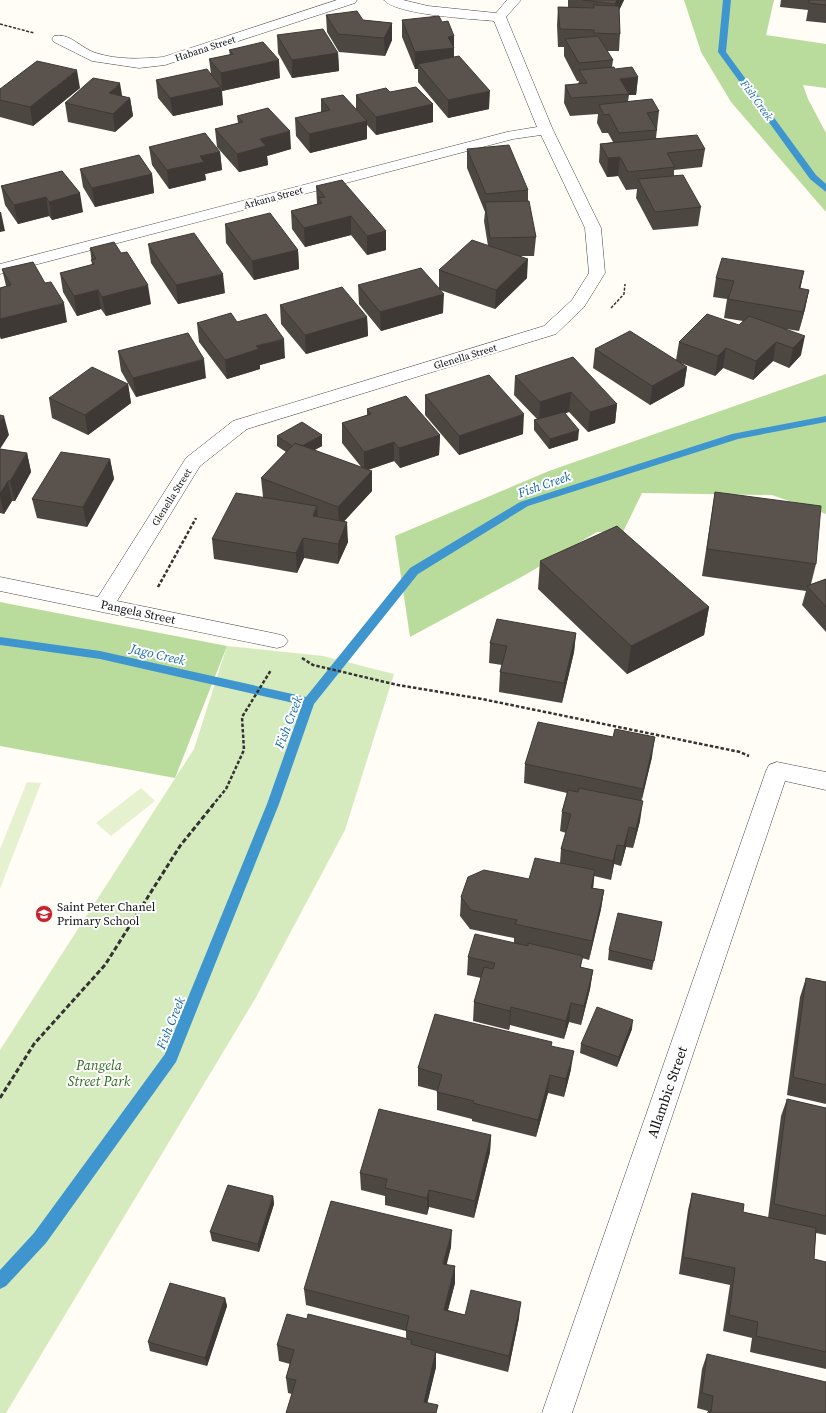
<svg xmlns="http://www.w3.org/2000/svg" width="826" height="1413" font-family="'Source Serif 4',serif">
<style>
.green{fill:#d5ebbd}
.forest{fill:#b9dc9c}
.pitch{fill:#e6f2cf}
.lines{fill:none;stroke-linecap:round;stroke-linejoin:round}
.stream{fill:#3f96cf;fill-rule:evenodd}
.street-casing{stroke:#444;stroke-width:1}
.path-far2{stroke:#333;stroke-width:1.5;stroke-dasharray:3 1.5;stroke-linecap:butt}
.path-far1{stroke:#333;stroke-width:2.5;stroke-dasharray:3.5 2;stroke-linecap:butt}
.path{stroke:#333;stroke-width:3;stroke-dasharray:5 2.5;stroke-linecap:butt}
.street{fill:#fff;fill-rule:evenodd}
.wall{fill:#4d4742}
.shaded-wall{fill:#3f3936}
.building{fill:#5a524d;stroke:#3f3936}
.labels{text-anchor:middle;stroke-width:4;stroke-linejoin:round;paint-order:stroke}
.far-street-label{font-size:10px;fill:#111;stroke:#fff}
.far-water-label{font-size:11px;font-style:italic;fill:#1768a6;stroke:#fff}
.street-label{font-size:12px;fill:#111;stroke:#fff}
.poi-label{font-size:12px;fill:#111;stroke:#fff;text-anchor:start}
.water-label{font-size:13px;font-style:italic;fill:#1768a6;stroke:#fff}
.near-park-label{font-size:14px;font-style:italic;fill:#2f6b1f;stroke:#fff}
.near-street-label{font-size:14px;fill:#111;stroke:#fff}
</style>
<rect width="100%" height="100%" fill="#fffdf5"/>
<!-- green -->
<path class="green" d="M227,646L323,656L394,674L345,830L255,999L6,1413H0V1050L194,749Z"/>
<!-- forest -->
<path class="forest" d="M684,0H774L766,35L826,44V88L803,85L808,99L826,133V212L731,102L701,52Z
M826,374V514L772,495L642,493L623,532H597L525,575L410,637L395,536L549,471Z
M0,602L227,646L175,778L0,746Z"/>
<!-- pitch -->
<path class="pitch" d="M27,782L41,783L0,889V849Z
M141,788L155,801L111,836L96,823Z"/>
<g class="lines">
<!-- stream -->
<path class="stream" d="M723,0H731L726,52L816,175L826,184V192L810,179L718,52Z
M826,416V422L738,439L528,506L418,574L314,704L279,804L176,1062L46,1243L6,1286L0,1289V1270L34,1233L165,1054L267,804L302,705L100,659L0,645V637L100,651L306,697L410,568L520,502L732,434Z"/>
<defs>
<path id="street" d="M337,0H357L355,3L165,65L139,68L92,61L54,42L52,39L54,36C69,32 82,49 96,53C117,60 142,59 163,57Z
M384,0H403L428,6L496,13L507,0H521L506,17L553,130L601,228L605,273L584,307L556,334L247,429L200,466L117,601L277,634L284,636L288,641L284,646L277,648L0,591V577L98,597L186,458L233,421L544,326L572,300L589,273L585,228L541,135L513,139L0,274V264L507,132L537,127L494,21C474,19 395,15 384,0Z
M777,762L826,772V790L785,781L572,1413H542L766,771L769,765Z"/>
</defs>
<!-- street casing -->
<use href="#street" class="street-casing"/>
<!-- path-far2 -->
<path class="path-far2" d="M0,24L34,33
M611,308L624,294L625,284"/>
<!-- path-far1 -->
<path class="path-far1" d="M158,587L196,518
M302,658L313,665L398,685L482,699L740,752L749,756
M212,806L226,789L244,750L242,717L271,670"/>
<!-- path -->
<path class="path" d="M0,1098L34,1044L105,965L180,846L213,805"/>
<!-- street -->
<use href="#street" class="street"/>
</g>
<!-- wall -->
<path class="wall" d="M568,0H624L619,10L620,34L619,51H607L613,60L612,67L615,69L638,77L636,95H629L628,101L659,111L656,138L705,149L702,167L674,170V176L701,207L698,226L653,230L636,198L637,189L626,190L618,176L607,177L599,162L600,144L613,142L608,133H602L597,123L598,114L570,116L564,103L565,85L578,84L579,81H577L564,56V47H558L557,25L558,7H568Z
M781,0H826V23L806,21L808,10L780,7Z
M326,15L363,20L392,23V40L385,56L339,52L327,32Z
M402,20L442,22L454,36V57L489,109L448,118L418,82V69H415L402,37Z
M277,35L338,53L339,71L292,78L278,53Z
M229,50L280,78L222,91V90L223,105L173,116L158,98L156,80L211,74L209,59L230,55Z
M80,88L33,126L0,117V89Z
M390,92L433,104V122L376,135L367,125V139L310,153L296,136L295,118L321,112V99L356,109V95Z
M122,96L130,98L133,116L115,132L68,122L65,103Z
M237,116L291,149L267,156L268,165L239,172L217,147L215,129L238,123Z
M149,147L220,152L222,170L205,174L206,180L169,189L152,165Z
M467,149L528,190V201L536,237L534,256H521L527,278L495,309L440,290L443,313L381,331L359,304L358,285L439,289V270L488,246L484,221L485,212L467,168Z
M80,169L152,174L154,193L95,207L83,187Z
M62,171L83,212L52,220L49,216L18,224L5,205L1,186Z
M316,186L386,231V250L367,255L351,235L305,247L292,229L291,211L317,204Z
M225,224L298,250L299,269L254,280L226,243Z
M148,244L225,293L178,304L151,263Z
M90,248L151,304L106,316L101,309L77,316L63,292L60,273L92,265Z
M2,269L67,322L1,339L0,337V288L6,286Z
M804,271L800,289L809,290L805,309L799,331L786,329L801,355L789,368L773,361L753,380L723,368L715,376L681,363L687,367L684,386L650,405L593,368L595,349L676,360L679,342L739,325L743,321L724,318L727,299L713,297L716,278Z
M280,305L367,317L368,336L306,354L281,324Z
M237,322L285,358L260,365V369L227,379L199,342L197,323Z
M118,351L206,378L136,397L121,371Z
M515,376L617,404L615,423L588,432L569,412L565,413L578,440L549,449L534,430V420L537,419L514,395Z
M128,384L131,403L88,435L52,418L49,398Z
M425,395L523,434L459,455L425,415Z
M367,409L440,435L439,455L400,468L394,461L368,470L372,471V491L344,521L348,542L338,564L304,558L297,573L214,559L212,539L263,497L261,478L286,452L277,446V436L322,446L314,450L362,468L342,443V423L367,415Z
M0,449L27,453L31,472L15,501H12L4,514L0,513Z
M110,459L114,479L87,527L37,518L32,499Z
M715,492L816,564L811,584L826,579V632L802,605L806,591L702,576Z
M540,561L709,607L704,635L627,674L538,589Z
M576,633L574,652L562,703L499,692L500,672L502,665L489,663L490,643Z
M652,757L641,801L640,821L633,848L626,847L621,866L614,864L611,880L594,876L593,888L604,890L601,909L589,960L582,958L581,967L593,970L590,989L581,1025L569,1022L564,1039L510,1025L509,1030L473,1021L474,1002L481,978L467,975L468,957L514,943V938L470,929L460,916L461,897L529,879L560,863L561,849L566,833L560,831L562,812L567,793L524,783L525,764Z
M662,922L652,970L608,960L609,950Z
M806,978L826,982V1104L787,1095L800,997Z
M632,1029L617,1067L580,1053L581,1044Z
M551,1046L571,1069L564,1097L548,1093L536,1137L472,1121V1119L437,1110V1091L418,1086V1068Z
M787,1099L826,1108V1235L816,1233L814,1259L826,1262V1369L750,1352L752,1338L723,1331L730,1285L679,1274L688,1210L692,1193L743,1212L768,1218L781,1116Z
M491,1135L490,1152L474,1218L429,1207L427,1215L385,1205V1196L361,1190L360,1173Z
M273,1196L274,1204L259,1252L212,1241L210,1232Z
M451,1247L446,1264L455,1283L448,1310L465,1315L519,1318L508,1372L436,1353V1367L427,1403L292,1394L288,1393L286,1378L290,1364L279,1361L277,1345L307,1319L406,1339V1331L306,1305L304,1289Z
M225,1298L227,1306L207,1366L150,1351L148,1342Z
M707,1354L826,1413H707L708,1411L697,1408L702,1369Z"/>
<!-- shaded-wall -->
<path class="shaded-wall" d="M617,0H624L614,21L615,4Z
M392,23V40L385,56L384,38Z
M454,36V66L418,64V69H415V52L448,37Z
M338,53L339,71L292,78V60Z
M279,60L280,78L222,91L221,73Z
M77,70L80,88L33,126L30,107Z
M638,77L636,95H629V94L620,79Z
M120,83L123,101L109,93Z
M221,87L223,105L173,116L170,98Z
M490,91L489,109L448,118V100Z
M130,98L133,116L115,132L113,114Z
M433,104V122L376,135V117Z
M367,121V139L310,153L309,134Z
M290,131L291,149L267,156L268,165L239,172L237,154L260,139Z
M220,152L222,170L205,174L206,180L169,189L167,170L200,156Z
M620,157L618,176L607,177L608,158Z
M152,174L154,193L95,207L92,188Z
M80,193L83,212L52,220L49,202Z
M46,197L49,216L18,224L14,205Z
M0,212H1L5,231L0,232Z
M351,216V235L305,247L304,228Z
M386,231V250L367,255V236Z
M298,250L299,269L254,280L252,261Z
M528,259L527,278L495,309L496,290Z
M804,271L800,290L799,288Z
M223,274L225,293L178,304L176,285Z
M148,285L151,304L106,316L102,297Z
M98,290L101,309L77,316L74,296Z
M809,290L805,309L799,331L803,312Z
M444,294L443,313L381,331L380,312Z
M64,303L67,322L1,339L0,335V319Z
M367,317L368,336L306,354L305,335Z
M805,336L801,355L789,368L793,348Z
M284,339L285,358L260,365V369L227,379L225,360L256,346Z
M776,342L773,361L753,380L756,361Z
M726,348L723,368L715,376L718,356Z
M204,359L206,378L136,397L133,378Z
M687,367L684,386L650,405L652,386Z
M128,384L131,403L88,435L85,415Z
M571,392L569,412L539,422L540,402Z
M617,404L615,423L588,432L590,412Z
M524,414L523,434L459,455V436Z
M4,416L9,435L0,449V422Z
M579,430L578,440L549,449L550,439Z
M322,435V446L297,460L296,449Z
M440,435L439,455L400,468L399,448Z
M394,442V461L364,471V452Z
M27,453L31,472L15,501L10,481Z
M110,459L114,479L87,527L83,507Z
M372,471V491L339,527L338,507Z
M8,481L12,501L4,514L0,496V494Z
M317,506L318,526L313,516Z
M347,522L348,542L338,564V544Z
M303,538L304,558L297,573L296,553Z
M709,607L704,635L627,674L631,646Z
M576,633L574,652L562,703L564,683Z
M655,737L652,757L640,808L643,789Z
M643,801L640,821L633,848L636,829Z
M629,827L626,847L621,866L624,846Z
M617,845L614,864L611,880L613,861Z
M595,870L593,889L591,888Z
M604,890L601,909L589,960L592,941Z
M593,970L590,989L581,1025L584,1006Z
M571,1003L569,1022L564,1039L566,1021Z
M511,1007L510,1025L509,1030L510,1011Z
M633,1020L632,1029L617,1067L619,1057Z
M574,1051L571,1069L564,1097L566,1079Z
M550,1075L548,1093L536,1137L538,1120Z
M491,1135L490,1152L474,1218L475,1201Z
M429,1190V1207L427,1215V1198Z
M273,1196L274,1204L259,1252L258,1244Z
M452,1230L451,1247L443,1280V1264Z
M455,1266V1283L444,1325V1310Z
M225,1298L227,1306L207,1366L205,1358Z
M521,1302L519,1318L508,1372L509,1356Z
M436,1351V1367L425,1413L424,1402Z"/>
<!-- building -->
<path class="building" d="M583,0H617L615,4Z
M809,0H826V5L809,3Z
M593,5L619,6L620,34L594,33V30L560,29L558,7L594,8Z
M357,11L363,20L392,23L384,38L338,34L326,15Z
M439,16L442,22L448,21L454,36L448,37L454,48L415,52L402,20Z
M323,29L338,53L292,60L277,35Z
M598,36L613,60L579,63L565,39Z
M263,42L279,60L221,73L209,59L233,54L229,50Z
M459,56L490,91L448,100L418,64Z
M37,61L77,70L30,107L0,100V89Z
M614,67L615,69L632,67L638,77L620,79L629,94L571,98L565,85L587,83L579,70Z
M207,69L221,87L170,98L156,80Z
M93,78L120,83L109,93L130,98L113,114L65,103Z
M416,87L433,104L376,117L356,95L386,88L390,92Z
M343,95L367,121L309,134L295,118L330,110L321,99Z
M652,99L659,111L647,113L657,130L619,133L609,114L604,115L599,105L604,104Z
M268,108L290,131L260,139L266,146L237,154L215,129L243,122L237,116Z
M205,133L220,152L200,156L204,162L167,170L149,147Z
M697,135L705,149L667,153L675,167L628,172L620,157L608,158L600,144Z
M509,145L528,190L486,194L467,149Z
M139,155L152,174L92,188L80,169Z
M62,171L80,193L49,202L46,197L14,205L1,186Z
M683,175L701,207L655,212L638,179Z
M342,180L386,231L367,236L351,216L304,228L291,211L322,203L318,198L325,197L316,186Z
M529,201L536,237L490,238L485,202Z
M270,213L298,250L252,261L225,224Z
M194,233L223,274L176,285L148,244Z
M472,240L528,259L496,290L439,270Z
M114,242L121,253L127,252L148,285L102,297L98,290L74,296L60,273L94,264L91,260L96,259L90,248Z
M722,258L804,271L799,288L809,290L803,312L728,299L734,281L716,278Z
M33,262L45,283L51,282L64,303L0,319V288L11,285L2,269Z
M421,268L444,294L380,312L358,285Z
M342,287L367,317L305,335L280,305Z
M231,313L237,322L266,314L284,339L256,346L259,349L225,360L197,323Z
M707,314L739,325L749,316L805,336L793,348L776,342L756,361L726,348L718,356L679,342Z
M630,331L687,367L652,386L595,349Z
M188,333L204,359L133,378L118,351Z
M573,357L617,404L590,412L571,392L540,402L515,376Z
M92,367L128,384L85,415L49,398Z
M489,375L524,414L459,436L425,395Z
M406,396L440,435L399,448L394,442L364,452L342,423L371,414L367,409Z
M564,412L579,430L550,439L534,420Z
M0,415L4,416L0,422Z
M302,422L322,435L302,446L295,443L292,446L277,436Z
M295,443L372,471L338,507L261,478Z
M0,449L27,453L10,481H8L0,494Z
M61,452L110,459L83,507L32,499Z
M715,492L821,506L816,564L707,549Z
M236,493L317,506L313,516L347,522L338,544L303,538L296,553L212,539Z
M617,526L709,607L631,646L540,561Z
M826,579V607L807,586Z
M497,619L576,633L564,683L500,672L507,646L490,643Z
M538,722L613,737L615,729L655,737L643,789L525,764Z
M579,788L643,801L636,829L629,827L624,846L617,845L613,861L561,849L571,814L562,812L568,790L578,792Z
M535,858L595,870L591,888L604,890L592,941L515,924L517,920L471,910L461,897L468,877L484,870L529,879Z
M618,913L662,922L654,961L609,950Z
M475,934L528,946V943L583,956L580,967L593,970L584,1006L571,1003L566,1021L511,1007L510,1011L474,1002L484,967L493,969L495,963L468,957Z
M806,978L826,982V1085L793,1077Z
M597,1007L633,1020L619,1057L581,1044Z
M435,1014L552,1042L551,1046L574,1051L566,1079L550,1075L538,1120L473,1103L474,1101L437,1092L442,1075L418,1068Z
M787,1099L826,1108V1216L774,1204Z
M379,1109L491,1135L475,1201L429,1190L427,1198L385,1188L387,1179L360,1173Z
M228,1185L273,1196L258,1244L210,1232Z
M692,1193L744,1204L743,1212L816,1228L814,1259L826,1262V1352L756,1336L758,1322L729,1315L735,1268L683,1257Z
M331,1201L452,1230L443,1264L455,1266L444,1310L465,1315L471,1290L521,1302L509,1356L406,1330L409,1316L304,1289Z
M170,1283L225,1298L205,1358L148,1342Z
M287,1314L307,1319L308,1314L412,1340L411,1344L436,1351L424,1402L438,1405L436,1413H286L296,1380L286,1378L294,1350L277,1345Z
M707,1354L826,1382V1413H711L713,1396L702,1393Z"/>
<!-- icons -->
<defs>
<symbol id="school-disc" viewBox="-11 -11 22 22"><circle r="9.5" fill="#c4262e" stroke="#fff"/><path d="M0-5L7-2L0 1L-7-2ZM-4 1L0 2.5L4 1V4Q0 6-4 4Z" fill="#fff"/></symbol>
</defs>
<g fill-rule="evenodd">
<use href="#school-disc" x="34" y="904" width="20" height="20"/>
</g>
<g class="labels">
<!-- far-street labels -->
<g class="far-street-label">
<text transform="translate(205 48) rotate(-18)" y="4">Habana Street</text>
<text transform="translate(273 197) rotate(-15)" y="4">Arkana Street</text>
<text transform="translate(465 356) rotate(-17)" y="4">Glenella Street</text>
<text transform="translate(171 497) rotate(-58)" y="4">Glenella Street</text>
</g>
<!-- far-water labels -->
<g class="far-water-label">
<text transform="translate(757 100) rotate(54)" y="4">Fish Creek</text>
</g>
<!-- street labels -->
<g class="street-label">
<text transform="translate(138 612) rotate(12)" y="4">Pangela Street</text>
</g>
<!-- poi labels -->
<g class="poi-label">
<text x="57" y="911">Saint Peter Chanel<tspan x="57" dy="14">Primary School</tspan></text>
</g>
<!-- water labels -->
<g class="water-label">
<text transform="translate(544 484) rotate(-19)" y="5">Fish Creek</text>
<text transform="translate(158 654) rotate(13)" y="5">Jago Creek</text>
<text transform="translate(288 722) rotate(-69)" y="5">Fish Creek</text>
<text transform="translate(170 1023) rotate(-68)" y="5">Fish Creek</text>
</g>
<!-- near-park labels -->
<g class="near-park-label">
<text x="99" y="1070">Pangela<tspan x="99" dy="16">Street Park</tspan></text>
</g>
<!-- near-street labels -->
<g class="near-street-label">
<text transform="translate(667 1092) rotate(-71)" y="5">Allambic Street</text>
</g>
</g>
</svg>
